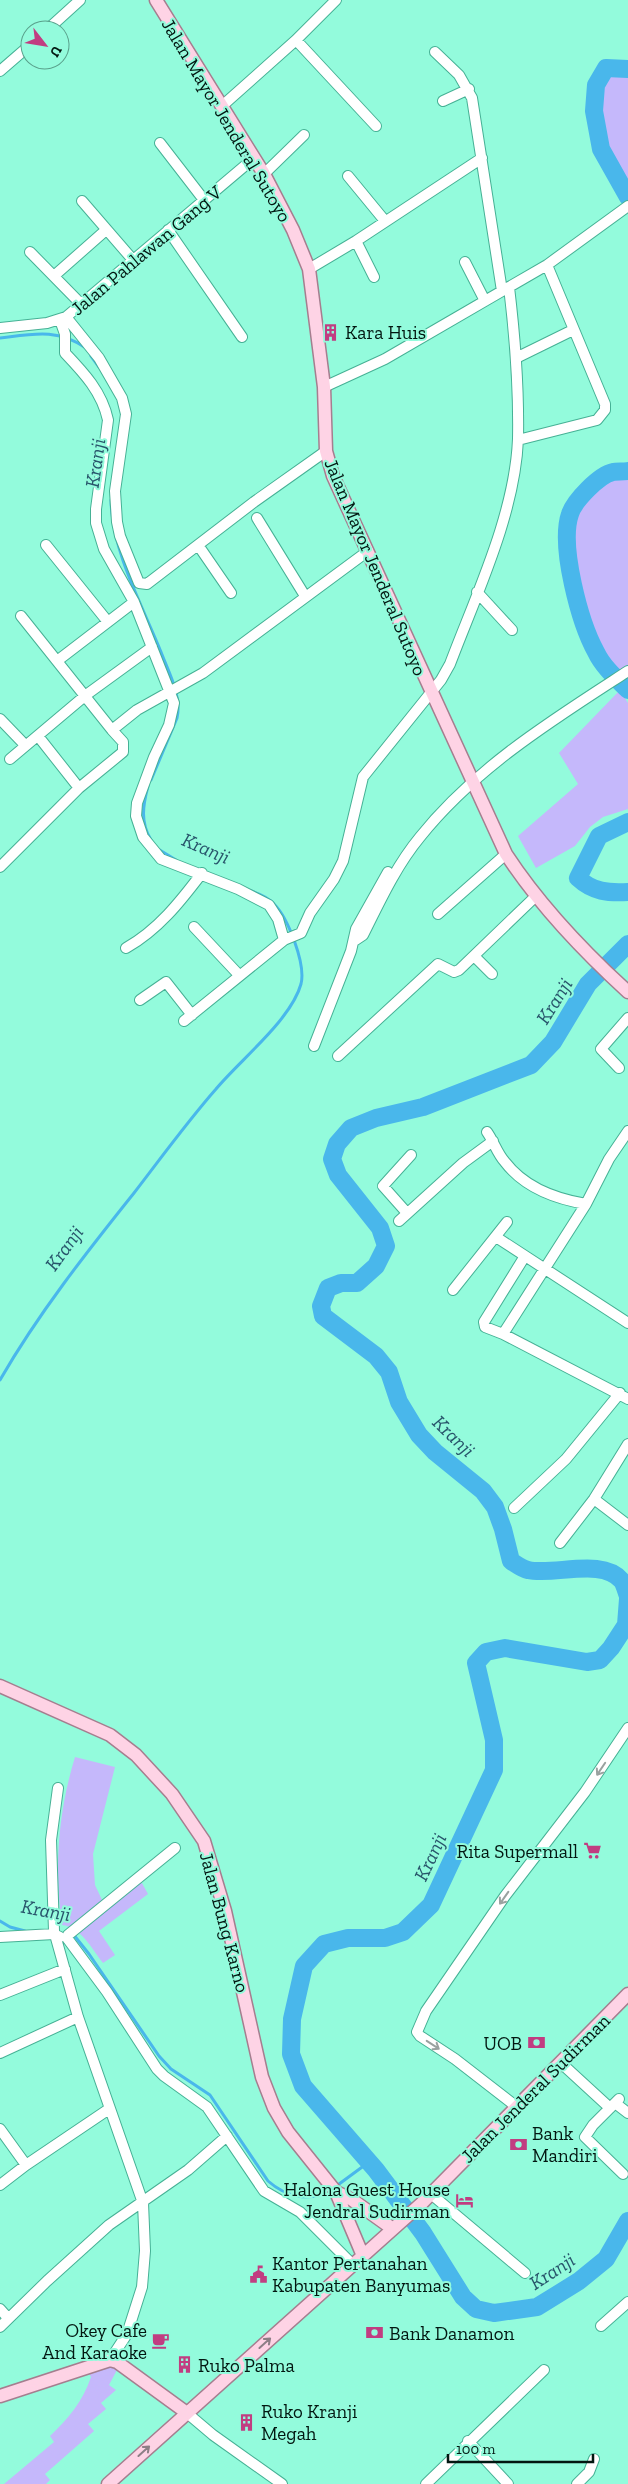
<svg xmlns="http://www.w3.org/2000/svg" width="628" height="2484" font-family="'Zilla Slab',serif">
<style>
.green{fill:#c5b8fb}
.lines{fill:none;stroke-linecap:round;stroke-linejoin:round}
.stream{stroke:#49b7eb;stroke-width:3}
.river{stroke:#49b7eb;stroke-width:18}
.minor-casing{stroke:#46b195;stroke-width:12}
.major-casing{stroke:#a57e8f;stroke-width:15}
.minor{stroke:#fff;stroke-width:10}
.major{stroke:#fed3e5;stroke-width:12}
.oneway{stroke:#9aa2a0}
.oneway2{stroke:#8d7e86}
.labels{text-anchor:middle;stroke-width:4;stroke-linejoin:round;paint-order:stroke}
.street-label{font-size:19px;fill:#021711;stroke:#93fbdc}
.poi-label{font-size:19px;fill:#021711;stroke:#93fbdc;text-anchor:start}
.water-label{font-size:20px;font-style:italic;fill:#28556b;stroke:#93fbdc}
</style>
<rect width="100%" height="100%" fill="#93fbdc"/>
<!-- green -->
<path class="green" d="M606,68L628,69V197L601,149L594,111L596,85Z
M628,471V690C617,679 603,667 596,652C580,623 559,546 570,514C574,501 599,475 613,472C617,471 623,472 628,471Z
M620,690L628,703V809L603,817L590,827L575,846L536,868L518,836L578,784L559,753Z
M75,1757L115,1767L93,1854L95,1885L103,1902L138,1876L148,1894L99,1931L115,1955L103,1963C92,1949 81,1927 62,1925C54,1867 58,1813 75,1757Z
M110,2360L118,2368L109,2385L116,2390L101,2403L106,2409L88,2424L94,2431L45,2474L50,2480L46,2484H4L54,2442L50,2436C68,2419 83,2401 91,2377L85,2367Z"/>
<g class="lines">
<!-- stream -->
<path class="stream" d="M0,338C33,334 57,328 86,348
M91,356L99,367
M111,500C112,551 142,605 161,652C169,673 182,696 177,718L151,780
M148,786C143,805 140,822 151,840
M158,849L176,860
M0,1380C38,1314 86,1253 134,1193C161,1158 187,1122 216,1089C240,1060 291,1020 301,984C306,964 288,918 274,904C268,897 260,894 251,891
M0,1921L10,1927L25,1931
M73,1934L89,1954L159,2056L171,2069L210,2095L268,2181C285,2196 309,2203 330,2190
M335,2187L369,2162"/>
<!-- river -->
<path class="river" d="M628,69L606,68L596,85L594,111L601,149L628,197
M628,471C623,472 617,471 613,472C599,475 574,501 570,514C559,546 580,623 596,652C603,667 617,679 628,690
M628,822L599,836L578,878C593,892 608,893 628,892
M628,944L588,984L553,1042L531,1065L423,1107L376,1118L351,1128L337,1144L332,1159L338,1175L380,1228L386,1246L376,1266L357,1283H341L328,1288L321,1306L323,1316L376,1356L389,1372L399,1402L419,1435L435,1452L483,1491L495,1507L503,1529L511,1561C516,1564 522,1569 528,1570C554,1576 603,1557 622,1581C625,1585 626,1592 628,1596
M628,1599L626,1625L611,1648L600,1660L587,1662L505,1648L486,1652L476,1663L494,1740V1770L431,1905L403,1932L385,1938H348L324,1944L304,1966L292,2019L291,2054L303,2086L376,2170L423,2233L463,2297L476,2309L494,2313L537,2307L579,2281L606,2259L628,2221"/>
<defs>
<path id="minor" d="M47,30L80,0
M296,40L376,126
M435,52L459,75L472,98L502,291
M0,71L30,45
M443,101L469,89
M222,106L296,40L336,0
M160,143L204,200
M264,174L304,135
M348,176L385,221
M82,201L133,260
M168,230L242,337
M356,241L374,277
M30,252L81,304
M465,262L485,301
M309,269L356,241L482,158
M55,275L106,230
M66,317L99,358L122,398L126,414L115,491L117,522L120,536L139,583L147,584L254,502L326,451
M60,320L65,334V353C84,373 102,392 108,420L96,509V523L104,549L134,602L174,703L169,725L154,757L137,803L136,816L143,837L161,859L238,889L269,905L278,919L284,940
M0,328L47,323L66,317L254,158
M516,358L573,330
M324,387L385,359L509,287L547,265L628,206
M518,440L597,420L605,410V404L547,265
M257,518L305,596
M46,545L108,622
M198,545L231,593
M477,592L512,630
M21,616L112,730
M57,661L134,602
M0,719L25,745
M38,736L79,788
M10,759L86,695L152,647
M0,867L79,788L123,752V742L112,730L137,710L203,673L368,551
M438,914L506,854
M194,927L239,975
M354,941L363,935C380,901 396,866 420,837C476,767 554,719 628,671
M126,948C158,930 180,902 202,873
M474,956L492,974
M140,1000L166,982L192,1015
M184,1021L284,940L301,933L310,913L334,879L343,861L363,777L441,680L450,664C476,595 515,514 518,439C519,388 515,337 509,287
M314,1046L351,951L356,929L388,872
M338,1056L438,964L454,972L459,970L536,896
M619,1068L601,1049L628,1018
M628,1131L609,1159L586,1204L503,1334L628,1399
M487,1132C494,1142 497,1153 505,1162C524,1187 556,1199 586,1204
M407,1213L383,1186L411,1155
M399,1221L463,1163L493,1141
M496,1237L628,1323
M453,1290L507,1222
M503,1334L485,1327L484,1322L525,1256
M594,1499L628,1525
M514,1508L566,1459L620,1393
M560,1543L594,1499L628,1444
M58,1788L51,1840L54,1931L78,2017L143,2203L145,2251L142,2287L127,2334L110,2360
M175,1848L68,1935L67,1938L107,1992L157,2069L164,2076L207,2107L264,2191L300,2212L353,2265
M0,1937L54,1934L60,1937
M0,1995L65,1969
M0,2053L78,2017
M561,2063L610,2108
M619,2099L593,2125L585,2137L623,2174
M615,2103L628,2113
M517,2107L455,2059L420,2036L417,2032L426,2011L505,1896L585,1792L628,1728
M0,2129L26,2165
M0,2185L26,2165L109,2109
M431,2194L525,2273
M0,2309L8,2318
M601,2326L628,2302
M0,2327L47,2281L109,2225L188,2170L227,2136
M187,2413L213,2435L282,2484
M468,2441L508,2484
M426,2484L544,2370
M577,2484L589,2472L594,2459"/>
<path id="major" d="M156,0L264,174L293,230L309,269L324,387L326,451L333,476L506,854C540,906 582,950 628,992
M0,1686L110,1735L136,1755L172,1794L204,1841L225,1911L262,2077L274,2108L288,2132L336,2192L363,2256
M336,2192L351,2199L393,2229
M0,2396L110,2360L117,2362L187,2413
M108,2484L422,2203L628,1994"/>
</defs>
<!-- minor casing -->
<use href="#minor" class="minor-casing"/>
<!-- major casing -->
<use href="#major" class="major-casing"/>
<!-- minor -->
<use href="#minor" class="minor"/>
<!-- major -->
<use href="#major" class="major"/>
</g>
<!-- one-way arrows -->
<defs><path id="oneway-shaft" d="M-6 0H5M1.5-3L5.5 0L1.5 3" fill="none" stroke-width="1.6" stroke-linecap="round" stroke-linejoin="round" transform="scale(1.25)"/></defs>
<g class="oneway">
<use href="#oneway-shaft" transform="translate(601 1769) rotate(124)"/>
<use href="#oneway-shaft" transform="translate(504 1898) rotate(125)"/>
<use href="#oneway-shaft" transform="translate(433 2045) rotate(33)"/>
</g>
<g class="oneway2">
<use href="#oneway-shaft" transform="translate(265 2343) rotate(-42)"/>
<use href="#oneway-shaft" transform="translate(144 2451) rotate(-42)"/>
</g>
<!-- icons -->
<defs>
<symbol id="building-bare" viewBox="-9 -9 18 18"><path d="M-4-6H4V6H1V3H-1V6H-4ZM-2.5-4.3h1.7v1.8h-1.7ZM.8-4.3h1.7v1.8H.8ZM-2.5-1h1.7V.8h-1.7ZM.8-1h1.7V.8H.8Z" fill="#c13d81" stroke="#93fbdc" stroke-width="2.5" paint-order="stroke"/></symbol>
<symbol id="supermarket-bare" viewBox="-9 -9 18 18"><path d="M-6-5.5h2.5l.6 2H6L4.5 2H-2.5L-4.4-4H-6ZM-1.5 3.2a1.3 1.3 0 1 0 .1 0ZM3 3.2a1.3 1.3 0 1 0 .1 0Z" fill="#c13d81" stroke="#93fbdc" stroke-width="2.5" paint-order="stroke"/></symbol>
<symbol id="bank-bare" viewBox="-9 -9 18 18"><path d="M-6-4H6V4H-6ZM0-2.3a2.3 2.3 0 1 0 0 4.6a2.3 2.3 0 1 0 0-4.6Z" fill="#c13d81" stroke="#93fbdc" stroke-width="2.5" paint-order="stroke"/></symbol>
<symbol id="hotel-bare" viewBox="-9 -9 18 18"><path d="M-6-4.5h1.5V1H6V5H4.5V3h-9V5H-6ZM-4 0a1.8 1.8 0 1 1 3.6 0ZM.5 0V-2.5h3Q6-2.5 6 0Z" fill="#c13d81" stroke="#93fbdc" stroke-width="2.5" paint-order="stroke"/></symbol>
<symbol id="civic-bare" viewBox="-9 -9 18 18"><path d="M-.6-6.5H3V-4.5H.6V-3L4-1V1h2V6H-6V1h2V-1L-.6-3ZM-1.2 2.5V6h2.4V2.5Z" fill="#c13d81" stroke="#93fbdc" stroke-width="2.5" paint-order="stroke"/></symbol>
<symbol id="cafe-bare" viewBox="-9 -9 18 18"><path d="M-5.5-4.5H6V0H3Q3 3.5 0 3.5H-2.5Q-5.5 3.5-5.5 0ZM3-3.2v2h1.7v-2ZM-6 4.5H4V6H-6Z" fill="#c13d81" stroke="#93fbdc" stroke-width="2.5" paint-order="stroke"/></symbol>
</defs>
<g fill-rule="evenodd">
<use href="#building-bare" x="318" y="320" width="25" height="25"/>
<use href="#supermarket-bare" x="580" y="1838" width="25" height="25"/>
<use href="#bank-bare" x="524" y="2030" width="25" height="25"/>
<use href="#bank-bare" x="506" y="2132" width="25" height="25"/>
<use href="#hotel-bare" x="452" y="2188" width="25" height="25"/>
<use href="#civic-bare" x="246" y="2262" width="25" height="25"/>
<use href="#bank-bare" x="362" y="2320" width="25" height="25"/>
<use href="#cafe-bare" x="148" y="2328" width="25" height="25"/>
<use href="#building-bare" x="172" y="2352" width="25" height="25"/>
<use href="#building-bare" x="234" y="2410" width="25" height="25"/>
</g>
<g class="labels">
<!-- street labels -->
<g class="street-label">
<text transform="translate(227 120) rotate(59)" y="7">Jalan Mayor Jenderal Sutoyo</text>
<text transform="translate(146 250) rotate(-40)" y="7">Jalan Pahlawan Gang V</text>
<text transform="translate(376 567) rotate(67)" y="7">Jalan Mayor Jenderal Sutoyo</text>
<text transform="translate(225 1922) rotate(75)" y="7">Jalan Bung Karno</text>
<text transform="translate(535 2088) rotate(-45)" y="7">Jalan Jenderal Sudirman</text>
</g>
<!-- poi labels -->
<g class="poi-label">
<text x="345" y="339">Kara Huis</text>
<text x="578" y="1858" text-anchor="end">Rita Supermall</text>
<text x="522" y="2050" text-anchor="end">UOB</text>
<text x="532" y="2140">Bank<tspan x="532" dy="22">Mandiri</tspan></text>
<text x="450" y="2196" text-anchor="end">Halona Guest House<tspan x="450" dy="22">Jendral Sudirman</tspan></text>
<text x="272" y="2270">Kantor Pertanahan<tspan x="272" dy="22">Kabupaten Banyumas</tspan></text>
<text x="147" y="2337" text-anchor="end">Okey Cafe<tspan x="147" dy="22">And Karaoke</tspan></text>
<text x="389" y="2340">Bank Danamon</text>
<text x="198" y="2372">Ruko Palma</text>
<text x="261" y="2418">Ruko Kranji<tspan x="261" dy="22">Megah</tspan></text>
</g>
<!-- water labels -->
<g class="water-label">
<text transform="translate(95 463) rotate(-82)" y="7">Kranji</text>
<text transform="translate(206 848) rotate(23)" y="7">Kranji</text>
<text transform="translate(554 1001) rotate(-58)" y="7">Kranji</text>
<text transform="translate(64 1248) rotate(-54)" y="7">Kranji</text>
<text transform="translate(454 1436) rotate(44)" y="7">Kranji</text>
<text transform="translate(430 1857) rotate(-65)" y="7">Kranji</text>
<text transform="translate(46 1910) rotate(10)" y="7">Kranji</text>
<text transform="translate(552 2271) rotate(-33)" y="7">Kranji</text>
</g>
</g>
<!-- north arrow -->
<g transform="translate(45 45) rotate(121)"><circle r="24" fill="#93fbdc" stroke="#59a08b"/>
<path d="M0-4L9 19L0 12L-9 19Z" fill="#c13d81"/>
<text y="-8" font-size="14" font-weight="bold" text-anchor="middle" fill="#021711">U</text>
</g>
<!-- scale -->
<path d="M448 2454v8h145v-8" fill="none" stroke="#021711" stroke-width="2.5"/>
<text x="456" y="2454" font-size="15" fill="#021711" stroke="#93fbdc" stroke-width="4" paint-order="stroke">100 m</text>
</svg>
